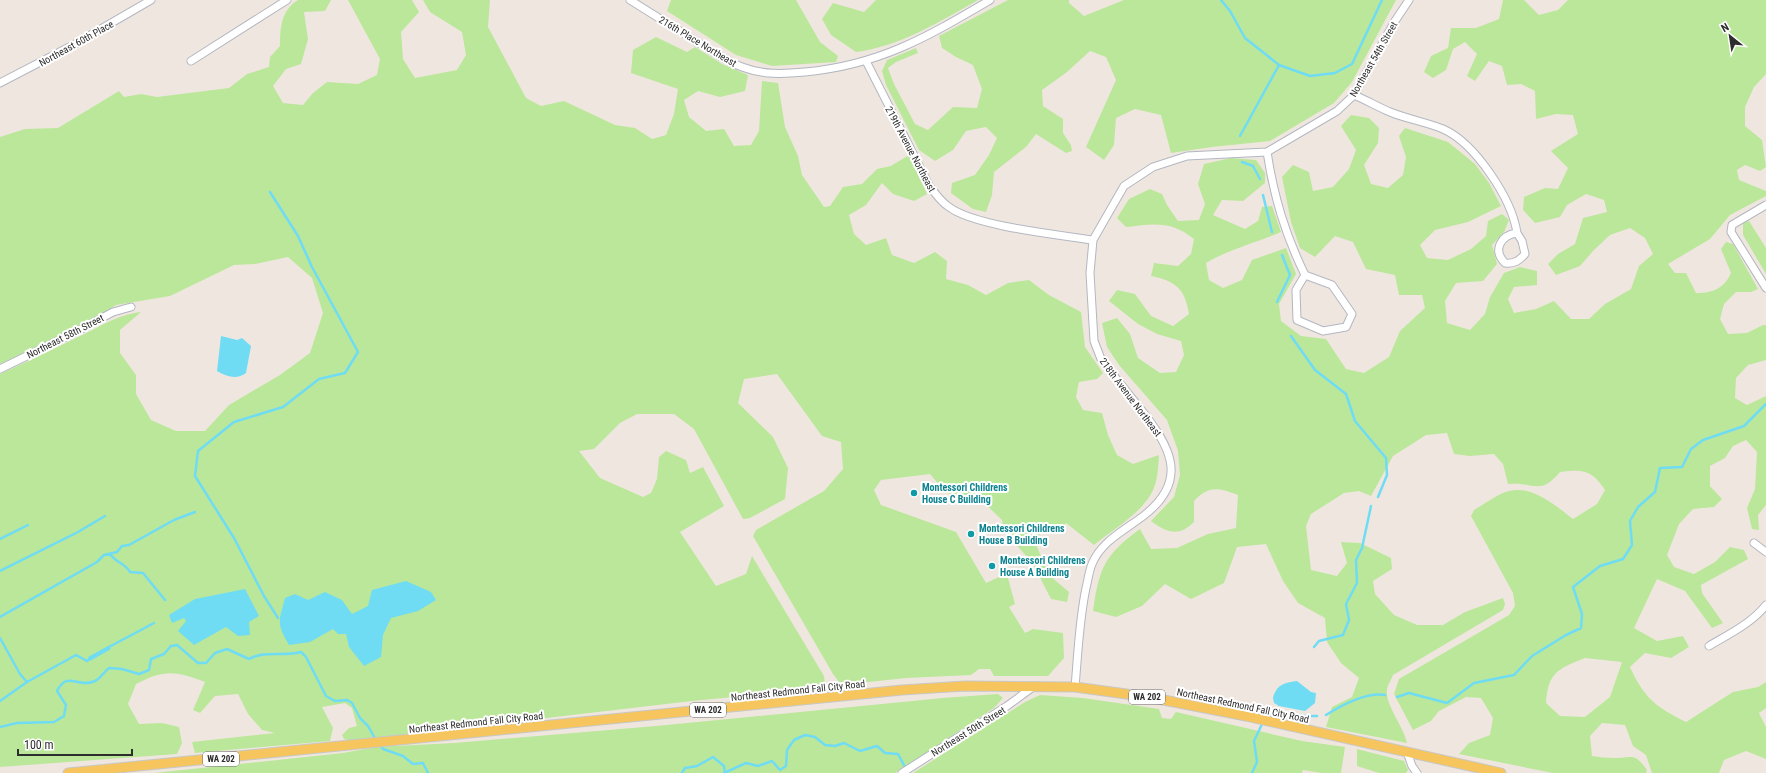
<svg xmlns="http://www.w3.org/2000/svg" width="1766" height="773" font-family="'Roboto Condensed',sans-serif">
<style>
.green{fill:#bbe79a;fill-rule:evenodd}
.water{fill:#6fdcf4}
.lines{fill:none;stroke-linecap:round;stroke-linejoin:round}
.stream{stroke:#6fdcf4;stroke-width:2.5}
.minor-casing{stroke:#b3b7c1;stroke-width:9}
.major-casing{stroke:#c8c8c8;stroke-width:11}
.minor{stroke:#fff;stroke-width:7}
.major{stroke:#f6c55d;stroke-width:9}
.culture-dot{fill:#0f9aa8;stroke:#fff;stroke-width:1.5}
.labels{text-anchor:middle;stroke-width:4;stroke-linejoin:round;paint-order:stroke}
.shield{fill:#fff;stroke:#6c6c6c;stroke-width:1}
.shield-label{font-size:9px;font-weight:bold;fill:#2d2d2d}
.street-label{font-size:10px;fill:#2d2d2d;stroke:#fff}
.culture-label{font-size:10px;font-weight:bold;fill:#0d838f;stroke:#fff;text-anchor:start}
</style>
<rect width="100%" height="100%" fill="#efe7df"/>
<!-- green -->
<path class="green" d="M298,0H331L325,11L304,12L308,39L301,64L286,69L273,86L283,103L303,105L313,93L327,82L358,84L377,75L380,59L348,0H412L419,12L401,32L403,59L415,78L457,70L466,55L462,32L430,12L423,0H490L488,27L526,98L541,106L564,101L615,125L635,128L652,139L666,135L674,114L678,89L631,73L633,50L656,37L687,52L695,47L722,64L748,75L745,91L720,97L698,91L684,100L689,117L706,131L724,129L734,146L751,145L759,131L762,81L778,83L785,127L798,156L802,175L824,207L830,206L843,187L862,184L877,169L891,166L909,155L927,194L914,201L893,194L882,183L866,205L849,215L854,234L866,245L886,238L892,255L914,263L935,252L947,261L946,279L968,285L986,295L1008,283L1029,280L1049,295L1081,312L1085,347L1103,373L1097,379L1079,382L1076,397L1083,410L1102,413L1108,435L1117,455L1133,464L1159,455C1158,468 1158,482 1151,494C1139,515 1112,530 1094,545L1066,523L1058,533L1042,531L1035,542L1049,575L1069,592L1067,602L1051,599L1032,562L1004,532L1002,520L980,499C953,502 947,494 930,474L881,480L874,490L881,505L956,532L986,583L999,577L1008,578L1015,604L1009,607L1025,633L1033,629L1063,633L1064,658L1048,676H994L990,669H979L971,675L906,678L850,684L839,682L833,674L753,536L756,530L824,491L843,469L841,442L822,436L777,374L744,379L738,403L773,437L788,468L785,499L750,518L743,519L694,429L674,414H637L620,423L594,449L579,451L600,478L643,497L651,493L657,479L659,457L666,451L686,460L690,473L703,467L724,506L680,532L716,586L746,574L752,556L824,676L825,684L816,689L692,701L351,741L344,739L342,735L349,728L357,726L352,708L345,703L322,707L333,728L330,741L195,753L192,742L275,733L262,730L248,714L238,694L215,696L200,713L193,710L205,682C175,671 165,669 136,684L128,704L139,724L162,723L179,727L182,743L177,754L0,767V374C26,362 52,350 78,337C102,326 114,316 141,312L120,330V353L136,375V394L151,420L176,431H205L229,405L280,375L310,353L323,313L312,278L288,257L255,264L234,265L170,296L116,305L90,321L0,364V137L25,129L58,128L119,91L124,97L141,94L157,97L229,88L247,74L269,67L270,57L280,46C280,29 281,10 298,0Z
M671,0H796L820,42L838,56L836,62L772,66L736,55L667,11Z
M876,0H978C939,22 901,46 856,52L831,35L822,19L833,3L864,12Z
M1008,0H1069V3L1084,16L1124,0H1396L1352,82L1334,103L1270,141L1212,147L1171,153L1161,115L1135,109L1116,118L1114,145L1104,160L1086,147L1116,80L1106,57L1090,51L1067,72L1042,90L1043,106L1063,119V133L1071,145L1072,151L1066,153L1036,134L1026,147L994,172L992,195L986,212L973,209L951,193L952,183L975,175L989,155L997,138L986,127L966,131L953,150L935,161L919,150L886,85L882,71L887,60L916,48L918,53L896,62L888,68L894,84L915,124L928,130L953,107L977,108L982,89L973,65L956,57L942,48L939,36Z
M1503,0H1524L1539,15L1558,10L1568,0H1766V74L1754,87L1745,107V126L1762,140L1766,167L1760,171L1745,165L1737,170L1739,180L1766,191V196L1730,215L1710,239L1668,264L1675,273H1686L1696,293C1712,293 1724,289 1731,273L1721,249L1726,242L1733,244L1758,289L1751,292H1736L1724,304L1720,319L1728,334L1747,333L1763,325H1766V360L1748,365L1736,378L1735,398L1747,405L1766,396V505L1758,515L1759,530L1752,529L1747,508L1755,489L1757,452L1746,440L1733,446L1725,458L1710,466V486L1722,499L1714,507L1693,509L1679,524L1667,555L1674,567L1694,574L1715,562L1730,547L1744,550L1748,559L1701,585L1702,593L1723,623L1712,628L1685,591L1657,579L1634,628L1657,641L1683,636L1689,647L1671,658L1645,653L1630,667C1644,698 1656,707 1686,722L1733,692L1758,687L1766,682V708L1759,713L1766,727V759L1746,751L1724,760L1719,773H1652L1646,755L1633,746L1625,725L1602,723L1590,736L1592,756C1599,757 1607,758 1615,758C1633,758 1634,752 1647,770L1646,773H1553L1459,754L1469,743L1490,735L1493,718L1481,698L1466,697L1439,711L1431,721L1413,730L1394,694L1399,679L1509,615L1515,606L1513,593L1471,516L1474,510C1483,505 1499,493 1509,491C1533,485 1556,506 1573,519L1597,504L1605,490C1592,470 1583,469 1560,472C1540,496 1535,482 1508,484L1503,464L1494,454L1470,456L1454,454L1447,433L1426,435L1393,456L1371,496L1359,491L1344,493L1311,514L1306,526L1311,570L1337,576L1347,563L1341,542L1360,543L1391,558L1392,569L1373,581L1375,594L1394,615L1417,625H1443L1465,612L1503,598L1505,604L1503,610L1393,675C1391,680 1387,686 1387,690C1385,705 1404,727 1407,743L1326,727L1332,707L1352,697L1359,678L1341,663L1327,642L1325,618L1298,603L1283,581L1266,544L1237,547L1224,583L1191,599L1165,584L1142,606L1116,617L1093,611C1099,569 1104,555 1140,529L1151,549L1177,548L1208,534L1236,528L1238,495C1219,488 1209,485 1194,501V522C1179,537 1167,533 1151,521L1174,497L1180,475L1178,451L1167,420L1119,365L1107,347L1102,323L1117,318L1130,334L1138,358L1160,373L1176,372L1184,355L1181,341L1157,334L1138,324L1109,301L1117,290L1135,294L1151,316L1173,326L1189,314C1185,289 1176,281 1151,276L1154,263L1178,266L1191,254L1194,239C1171,220 1153,224 1126,227L1117,218L1129,199L1150,189L1162,194L1167,205L1178,221L1199,220L1205,204L1198,184L1204,164L1231,158L1256,160L1265,173V183L1243,201L1222,200L1213,215L1245,229L1258,221L1262,207L1272,206L1281,232C1256,243 1229,249 1206,263L1209,280L1223,288L1242,280L1252,260L1286,248L1296,274L1279,304L1281,321L1301,336L1326,339L1346,369L1364,373L1389,357L1400,331L1425,308L1422,295H1399L1395,275L1366,269L1353,242L1335,236L1315,257L1300,248L1291,222L1282,177L1293,165L1309,172L1313,191L1333,187L1349,169L1356,150L1341,126L1351,115L1369,118L1379,128L1378,143L1364,165L1371,184L1388,188L1403,175L1406,157L1399,136L1405,128L1448,142L1475,164L1489,183L1501,206L1468,222L1435,230L1420,245L1427,258L1448,260L1471,249L1486,236L1488,221L1502,214L1509,220L1504,232L1492,245L1497,264L1483,281L1456,283L1445,301L1447,323L1470,330L1485,314L1490,297L1504,273L1520,267L1537,271V285L1514,287L1508,299L1514,313L1536,309L1554,301L1571,319H1589L1605,304L1631,289L1639,266L1653,254L1645,238L1630,228L1610,235L1593,251L1580,266L1556,275L1548,264L1558,254L1575,244L1583,218L1607,212L1604,200L1586,194L1567,205L1560,217L1535,223L1523,210L1524,197L1545,188L1558,189L1568,168L1551,151L1578,134L1573,115L1556,114L1536,119L1535,91L1521,84L1507,85L1502,66L1489,61L1475,81L1467,76L1477,54L1465,42L1453,49L1446,70L1433,78L1424,72L1431,56L1448,48L1451,28H1476L1499,19ZM1585,658L1622,662L1610,697L1585,717L1560,716L1546,703C1548,672 1558,669 1585,658Z
M1749,221L1766,248V274L1743,235V223Z
M998,694L1003,698L994,708L895,773H154L343,753L376,747L454,743L656,726L943,698Z
M1040,695L1083,698L1159,709L1162,718L1171,719L1176,712L1302,741L1345,747L1341,773H1321L1303,770L1302,773H913L1025,702Z
M1357,749L1404,761L1408,770L1406,773H1379L1357,766Z"/>
<!-- water -->
<path class="water" d="M221,336L237,340L242,338L251,346L246,373C237,380 227,377 217,371Z
M406,581L431,592L436,600L418,611L391,618L383,635L381,657L364,666L349,647L346,634H338L333,629L310,642L289,645C276,623 279,621 285,598L295,594L308,600L325,592L342,600L352,614L368,606L372,590Z
M245,589L259,616L249,622L250,635L238,636L226,627L194,645L178,631L186,621L184,618L172,623L169,615L195,599Z
M108,646L111,649L90,661L88,657Z
M1297,681L1311,692L1316,693L1315,703L1305,711L1279,706L1274,703L1273,698C1277,684 1284,683 1297,681Z"/>
<g class="lines">
<!-- stream -->
<path class="stream" d="M1221,0L1230,11L1245,38L1279,65L1310,76L1335,73L1352,64L1382,0
M1240,136L1279,65
M1242,162L1253,166L1260,179
M270,192L298,236L312,267L358,352L345,373L319,379L283,407L234,422L198,451L195,476L234,538L264,596L278,618
M1263,195L1272,232
M1277,302L1290,275L1282,255
M1291,336L1315,370L1346,394L1355,421L1386,458L1387,475L1378,497
M0,539L28,525
M110,554C116,563 125,563 130,572L143,573L165,600
M0,571L78,532L105,516
M0,617L97,562L104,555L117,552L122,546L129,545L174,520L195,512
M0,638L20,674L27,682
M1314,647L1319,641L1343,635L1349,620L1346,604L1357,583L1356,560L1362,548L1371,506
M107,648L154,623
M1397,697L1409,693L1447,703L1474,683L1514,675L1532,656L1566,635L1581,628L1582,614L1573,587L1600,566L1623,559L1632,545L1630,521L1638,507L1655,492L1660,468L1682,467L1691,449L1703,440L1744,426L1766,404
M0,701L27,682L76,655L87,661L91,658
M1326,715C1342,705 1366,692 1385,695
M1265,718L1269,713L1304,716H1317
M0,727L17,723L54,722L64,716L66,705L57,691C68,670 77,689 95,681C100,679 105,671 109,668L122,669L139,674L149,670L151,659L164,654L171,646L177,645L198,663H206L215,653L227,649L249,659C266,650 283,657 301,652L306,657L326,696L335,701L347,700L352,703L360,718L368,726L376,740
M379,744L383,749L403,756L413,764L423,763L428,773
M682,773L685,768L697,766L713,757L724,766L725,773
M724,773L746,763L758,766L772,761L780,770L786,766L787,750L794,740L805,735L815,737L825,745L835,746L844,743L860,751L877,746L885,753L898,754L906,769
M1252,773L1257,762L1254,741L1263,722"/>
<defs>
<path id="minor" d="M630,0C654,15 678,30 702,45C715,53 728,62 742,67C763,75 783,74 805,72C880,65 927,37 990,0
M191,61L287,0
M866,61L930,187C936,194 941,202 949,207C974,226 1059,235 1093,240
M0,83L75,44L151,0
M1354,95C1366,100 1378,107 1390,112C1407,119 1426,122 1443,129C1475,143 1512,199 1517,233C1501,235 1492,250 1505,263C1514,264 1519,261 1525,254L1522,241L1517,233
M1267,152C1274,197 1285,234 1305,275L1296,290L1297,320L1323,331L1346,327L1352,314L1332,285L1305,275
M1766,205L1732,225L1731,232L1766,288
M0,369L74,333L113,312L131,307
M1754,543L1766,552
M1709,646C1729,634 1752,623 1766,605
M1075,687C1078,654 1079,621 1086,588C1088,580 1089,571 1092,564C1101,542 1123,531 1142,517C1191,480 1170,446 1139,407C1126,391 1113,375 1101,359L1094,341L1090,273L1093,240L1124,186L1153,167L1187,156L1267,152L1337,111L1354,95L1395,21L1409,0
M1407,752L1412,766L1417,773
M902,773L1007,706L1033,687"/>
<path id="major" d="M68,773L902,690L965,686L1075,687L1148,697L1246,716L1501,773"/>
</defs>
<!-- minor casing -->
<use href="#minor" class="minor-casing"/>
<!-- major casing -->
<use href="#major" class="major-casing"/>
<!-- minor -->
<use href="#minor" class="minor"/>
<!-- major -->
<use href="#major" class="major"/>
</g>
<!-- markers -->
<g class="culture-dot">
<circle cx="914" cy="493" r="4"/>
<circle cx="971" cy="534" r="4"/>
<circle cx="992" cy="566" r="4"/>
</g>
<g class="labels">
<!-- shield labels -->
<g class="shield">
<rect x="1129" y="690" width="36" height="14" rx="3"/>
<rect x="690" y="703" width="36" height="14" rx="3"/>
<rect x="203" y="752" width="36" height="14" rx="3"/>
</g>
<g class="shield-label">
<text x="1147" y="700">WA 202</text>
<text x="708" y="713">WA 202</text>
<text x="221" y="762">WA 202</text>
</g>
<!-- street labels -->
<g class="street-label">
<text transform="translate(698 41) rotate(31)" y="4">216th Place Northeast</text>
<text transform="translate(76 43) rotate(-29)" y="4">Northeast 60th Place</text>
<text transform="translate(1373 59) rotate(-60)" y="4">Northeast 54th Street</text>
<text transform="translate(911 149) rotate(62)" y="4">219th Avenue Northeast</text>
<text transform="translate(65 336) rotate(-27)" y="4">Northeast 58th Street</text>
<text transform="translate(1131 397) rotate(53)" y="4">218th Avenue Northeast</text>
<text transform="translate(798 690) rotate(-6)" y="4">Northeast Redmond Fall City Road</text>
<text transform="translate(1243 705) rotate(12)" y="4">Northeast Redmond Fall City Road</text>
<text transform="translate(476 722) rotate(-6)" y="4">Northeast Redmond Fall City Road</text>
<text transform="translate(968 731) rotate(-32)" y="4">Northeast 50th Street</text>
</g>
<!-- culture labels -->
<g class="culture-label">
<text x="922" y="491">Montessori Childrens<tspan x="922" dy="12">House C Building</tspan></text>
<text x="979" y="532">Montessori Childrens<tspan x="979" dy="12">House B Building</tspan></text>
<text x="1000" y="564">Montessori Childrens<tspan x="1000" dy="12">House A Building</tspan></text>
</g>
</g>
<!-- north arrow -->
<g transform="translate(1730 36) rotate(330)" stroke="#ffffff" stroke-width="3" paint-order="stroke">
<path d="M0-3L7 15L0 10L-7 15Z" fill="#2d2d2d"/>
<text y="-6" font-size="11" font-weight="bold" text-anchor="middle" fill="#2d2d2d">N</text>
</g>
<!-- scale -->
<path d="M18 749v6h114v-6" fill="none" stroke="#2d2d2d" stroke-width="2"/>
<text x="24" y="749" font-size="12" fill="#2d2d2d" stroke="#ffffff" stroke-width="3" paint-order="stroke">100 m</text>
</svg>
